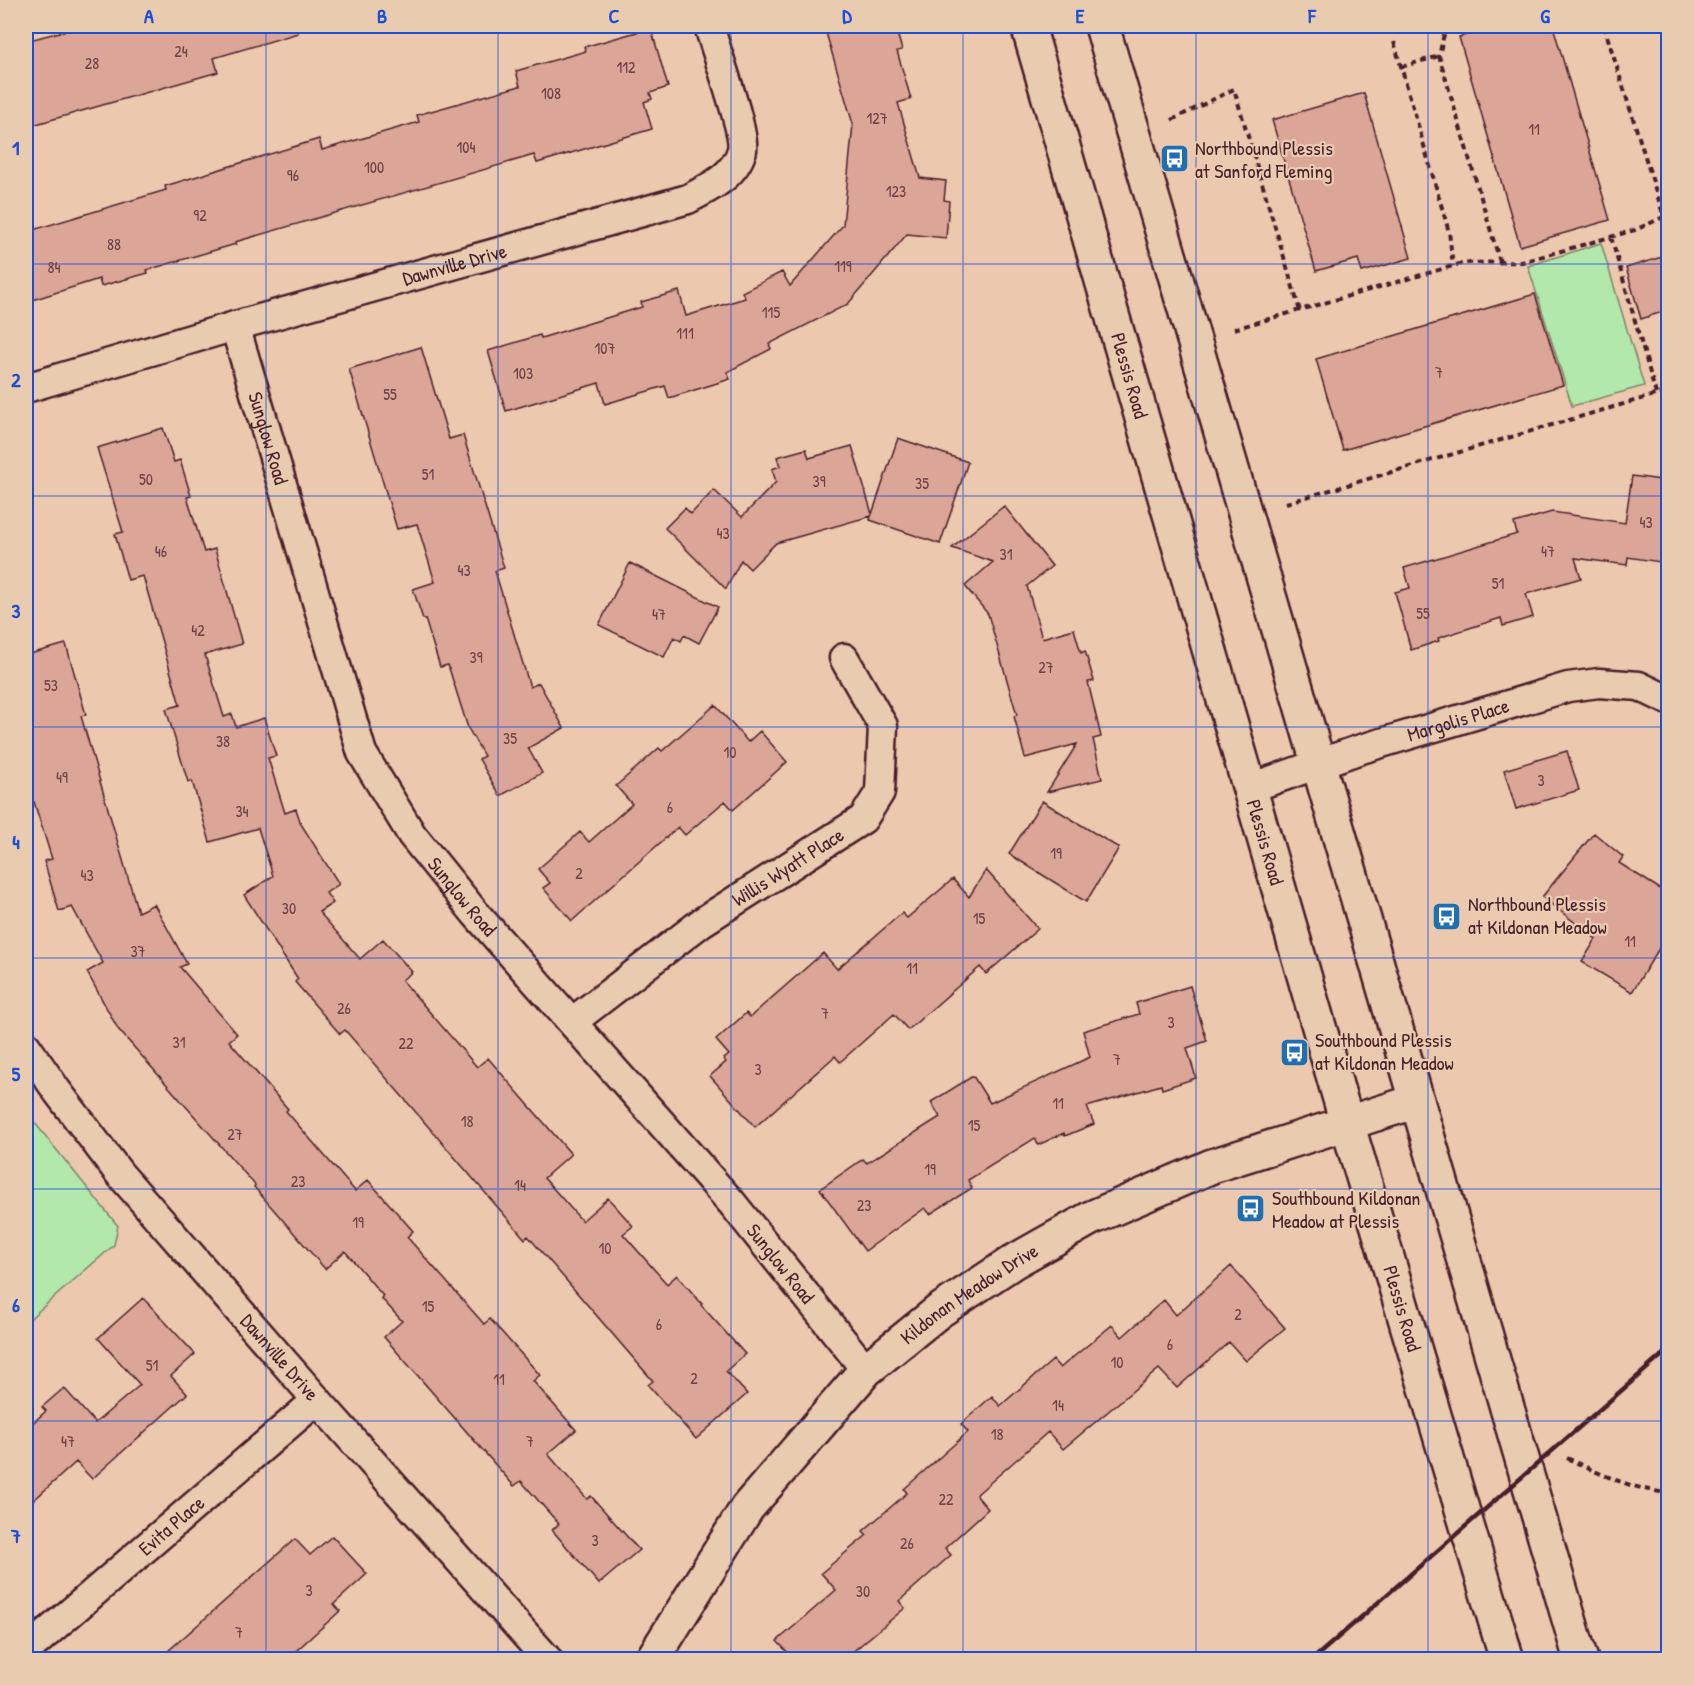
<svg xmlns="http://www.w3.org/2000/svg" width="1694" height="1685" font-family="'Patrick Hand',sans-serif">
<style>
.green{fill:#b2e8ab;stroke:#7e846b;stroke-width:1.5}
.building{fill:#dba697;stroke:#4a1f2b;stroke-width:1.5}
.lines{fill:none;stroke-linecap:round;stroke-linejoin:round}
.minor-casing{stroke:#4a1f2b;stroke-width:33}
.tertiary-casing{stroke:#4a1f2b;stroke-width:38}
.secondary-casing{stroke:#4a1f2b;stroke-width:38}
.path{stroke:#4a1f2b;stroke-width:4;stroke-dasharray:6 4.5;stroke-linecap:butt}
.minor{stroke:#e9cbaf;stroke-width:28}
.tertiary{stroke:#e9cbaf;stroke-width:33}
.secondary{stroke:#e9cbaf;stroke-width:33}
.rail{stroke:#4a1f2b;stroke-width:4.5}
.grid{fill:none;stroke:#1d4ed8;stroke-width:1.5;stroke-opacity:0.55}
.labels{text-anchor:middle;stroke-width:4.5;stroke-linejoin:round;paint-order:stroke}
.number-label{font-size:16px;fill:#6e4146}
.poi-label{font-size:20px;fill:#4a1f2b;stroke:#e9cbaf;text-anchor:start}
.street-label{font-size:20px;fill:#4a1f2b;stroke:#e9cbaf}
.neatline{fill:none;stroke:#1d4ed8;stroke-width:2}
.grid-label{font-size:20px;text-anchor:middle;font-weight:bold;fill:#1d4ed8}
</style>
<rect width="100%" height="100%" fill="#ecc9ae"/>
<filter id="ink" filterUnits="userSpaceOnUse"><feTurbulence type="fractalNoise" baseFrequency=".0167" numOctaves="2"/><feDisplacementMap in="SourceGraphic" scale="12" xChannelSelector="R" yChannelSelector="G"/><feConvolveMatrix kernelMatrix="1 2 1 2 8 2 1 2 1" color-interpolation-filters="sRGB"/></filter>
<g filter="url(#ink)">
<!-- green -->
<path class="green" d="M1601,243L1644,386L1572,406L1528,266Z
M26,1112L118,1226L114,1245L26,1322Z"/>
<!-- building -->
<path class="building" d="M82,26H297L298,33L214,58L218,72L26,127V41Z
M824,26H895L902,50L897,51L911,99L898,103L920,178L946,181L944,200L949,201L946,238L907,234L848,304L769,344L771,349L727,372L730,379L669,398L665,386L605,404L599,383L506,411L488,351L540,335L541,338L642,307L641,302L679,291L686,316L745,298L742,292L782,272L790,286L843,225L853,124Z
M1500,26H1553L1610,220L1520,246L1459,37Z
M651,28L668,87L650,93L652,99L644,102L652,129L537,163L534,155L235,242L236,244L147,270L148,273L101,286L99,279L26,302V232L166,190L165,186L319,139L322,150L419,122L417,115L520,86L516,71L586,51L584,47Z
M1364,93L1411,258L1362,272L1358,259L1316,271L1272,120Z
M1668,255V310L1641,319L1626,268Z
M1535,294L1563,385L1343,450L1316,359Z
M421,347L449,439L463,435L504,568L495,571L530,687L539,683L564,728L528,748L542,773L500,796L479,759L484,756L468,728L448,665L440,667L425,619H423L413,589L435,582L417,524L397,529L349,369Z
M163,428L174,462L180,460L191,496L187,497L204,552L215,549L242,644L205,655L224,717L232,714L236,727L264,718L276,756L268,758L285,813L296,809L301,824L339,884L326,893L333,903L319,912L360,959L383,939L412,972L402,980L477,1067L488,1058L571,1154L544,1178L582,1221L608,1198L633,1226L623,1234L667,1284L677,1275L702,1304L701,1305L745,1354L726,1371L747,1394L696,1439L648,1385L653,1381L528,1236L525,1239L345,1030L340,1034L295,982L298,979L244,895L273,876L258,828L210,842L192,781L188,782L166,709L180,705L143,576L128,580L115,534L123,532L97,448Z
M898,438L968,462L940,544L870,520L871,516L776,543L750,569L741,560L726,589L665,528L685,508L691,514L714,490L742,517L776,482L772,469L780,466L777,457L806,449L809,458L852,446L872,514Z
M1632,476L1668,481V502L1660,562L1628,557L1627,565L1575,558L1581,578L1526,594L1533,617L1503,626L1501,618L1438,638L1439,641L1411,650L1395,592L1410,588L1404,568L1517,534L1514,523L1552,512L1625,523Z
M1004,506L1052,566L1027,586L1042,638L1074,629L1081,653L1085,651L1094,681L1088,682L1101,737L1093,739L1102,779L1047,792L1077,744L1025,758L1014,716L1017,715L988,614L965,586L993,562L952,548Z
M630,563L718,607L699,643L684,635L681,641L674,637L664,657L599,625Z
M66,644L86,715L81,716L138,912L154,904L187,964L180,967L237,1034L229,1041L288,1109L286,1111L355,1191L368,1180L413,1231L407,1237L484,1324L490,1319L540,1375L533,1381L576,1430L548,1454L587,1499L591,1496L639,1550L599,1584L552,1530L559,1524L521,1481L514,1486L384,1337L402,1321L381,1298L383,1296L345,1251L325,1269L254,1187L255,1185L118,1029L87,972L103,963L72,907L59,911L44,861L52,859L34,802L26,805V655Z
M715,705L748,742L760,731L787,762L733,810L725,801L685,835L678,827L572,921L543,888L550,883L538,869L580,832L589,842L632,804L616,786L659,748L662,751Z
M1567,751L1579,790L1516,809L1504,770Z
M1042,801L1119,848L1086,902L1009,854Z
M1594,833L1623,857L1619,863L1668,894V934L1632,992L1582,962L1596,939L1542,897Z
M986,870L1038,929L986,974L980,967L908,1030L894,1014L840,1062L835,1056L755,1127L710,1076L726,1062L724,1059L729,1055L716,1040L746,1013L750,1017L823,953L837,969L902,913L907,918L953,879L969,897Z
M1190,986L1207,1041L1187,1048L1196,1078L1162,1089L1161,1085L1087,1107L1094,1124L1065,1136L1064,1133L1038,1145L1035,1138L968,1180L972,1188L930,1214L925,1208L865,1251L820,1189L863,1159L867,1163L940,1117L931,1102L973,1076L990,1103L1090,1057L1083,1031L1139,1014L1136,1003Z
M1231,1266L1285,1328L1246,1361L1229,1342L1177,1388L1159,1369L1063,1449L1048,1432L976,1495L988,1509L945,1548L951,1555L899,1601L905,1608L844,1659H794L777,1641L836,1590L821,1573L867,1535L863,1531L907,1493L904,1489L968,1432L961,1424L992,1396L1000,1406L1053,1360L1060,1368L1112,1325L1122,1337L1164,1300L1176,1315Z
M143,1298L195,1354L171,1376L187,1394L92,1479L76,1462L26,1507V1429L46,1411L42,1407L64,1388L95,1423L140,1385L98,1338Z
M332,1536L367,1574L334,1604L340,1611L287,1659H159L295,1539L310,1555Z"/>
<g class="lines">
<defs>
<g id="minor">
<path id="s1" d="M235,326L362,753L412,835L475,913L732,1203L866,1370"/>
<path id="s2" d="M26,388L235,326L688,199C709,188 735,176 742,150C746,133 715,48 709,26"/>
<path id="s3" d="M1250,788L1358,750L1568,687L1599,683L1639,686L1668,700"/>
<path id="s4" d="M572,1022L702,922L863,819L880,792L883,726L844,658"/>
<path id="s5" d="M26,1046L57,1091L119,1173L317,1400L548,1660"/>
<path id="s6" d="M26,1651L317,1400"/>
</g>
<g id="tertiary">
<path id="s7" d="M652,1660L747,1508L866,1370L939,1311L1013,1262L1091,1218L1212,1166L1417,1101"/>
</g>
<g id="secondary">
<path id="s8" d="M1028,26L1347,1123L1507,1660"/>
<path d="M1102,26L1581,1660"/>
</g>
</defs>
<!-- minor casing -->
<use href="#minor" class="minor-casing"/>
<!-- tertiary casing -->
<use href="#tertiary" class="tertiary-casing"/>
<!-- secondary casing -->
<use href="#secondary" class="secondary-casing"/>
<!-- path -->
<path class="path" d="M1450,26L1444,34L1439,56L1500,262
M1604,26L1664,217
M1394,42L1449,232L1453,266
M1401,67L1439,56
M1172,120L1234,89L1300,311
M1611,237L1656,394
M1234,329L1463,263L1522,262L1635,230L1668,215
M1286,503L1668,391
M1567,1458C1600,1474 1631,1489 1668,1493
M1665,1660L1668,1656"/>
<!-- minor -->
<use href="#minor" class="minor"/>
<!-- tertiary -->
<use href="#tertiary" class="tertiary"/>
<!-- secondary -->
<use href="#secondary" class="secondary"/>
<!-- rail -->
<path class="rail" d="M1312,1660L1668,1350"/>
</g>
</g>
<!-- grid -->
<path class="grid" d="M266,26V1660M498,26V1660M731,26V1660M963,26V1660M1196,26V1660M1428,26V1660M26,264H1668M26,496H1668M26,727H1668M26,958H1668M26,1189H1668M26,1421H1668"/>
<!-- icons -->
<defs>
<symbol id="bus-square" viewBox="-11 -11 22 22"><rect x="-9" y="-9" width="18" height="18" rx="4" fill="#1f6fb2" stroke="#e9cbaf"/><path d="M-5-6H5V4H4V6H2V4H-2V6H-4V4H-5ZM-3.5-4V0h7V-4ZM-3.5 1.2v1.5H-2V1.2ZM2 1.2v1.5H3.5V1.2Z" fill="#fff"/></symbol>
</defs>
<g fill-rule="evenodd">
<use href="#bus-square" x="1158" y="142" width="33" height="33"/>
<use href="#bus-square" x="1430" y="900" width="33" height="33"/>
<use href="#bus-square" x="1278" y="1036" width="33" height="33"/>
<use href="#bus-square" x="1234" y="1192" width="33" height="33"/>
</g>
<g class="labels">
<!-- number labels -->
<g class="number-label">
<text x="181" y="57">24</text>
<text x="92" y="69">28</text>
<text x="626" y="73">112</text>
<text x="551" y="99">108</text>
<text x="877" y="124">127</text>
<text x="1534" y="135">11</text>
<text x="466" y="153">104</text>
<text x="374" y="173">100</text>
<text x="293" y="181">96</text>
<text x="896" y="197">123</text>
<text x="200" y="221">92</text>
<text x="114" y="250">88</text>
<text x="843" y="272">119</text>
<text x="54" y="273">84</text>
<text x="771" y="318">115</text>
<text x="685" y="339">111</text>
<text x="605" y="354">107</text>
<text x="1439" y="378">7</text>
<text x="523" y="379">103</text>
<text x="390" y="400">55</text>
<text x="428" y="480">51</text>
<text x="146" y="485">50</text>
<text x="819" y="487">39</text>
<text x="922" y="489">35</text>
<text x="1646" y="528">43</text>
<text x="723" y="539">43</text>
<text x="161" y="557">46</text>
<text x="1548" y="557">47</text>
<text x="1006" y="560">31</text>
<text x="464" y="576">43</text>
<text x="1498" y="589">51</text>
<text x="1423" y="619">55</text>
<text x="659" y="620">47</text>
<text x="198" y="636">42</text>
<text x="476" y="663">39</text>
<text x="1046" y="673">27</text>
<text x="51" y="691">53</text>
<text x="510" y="744">35</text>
<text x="223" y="747">38</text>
<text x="730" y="758">10</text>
<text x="62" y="783">49</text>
<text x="1541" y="786">3</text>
<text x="670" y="813">6</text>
<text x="242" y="817">34</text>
<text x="1056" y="859">19</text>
<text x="579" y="879">2</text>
<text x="87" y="881">43</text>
<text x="289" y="914">30</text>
<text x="979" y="924">15</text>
<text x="1630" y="947">11</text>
<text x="138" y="957">37</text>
<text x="912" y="974">11</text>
<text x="344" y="1014">26</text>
<text x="825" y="1019">7</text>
<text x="1171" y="1028">3</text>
<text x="179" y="1048">31</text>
<text x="406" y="1049">22</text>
<text x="1117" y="1065">7</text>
<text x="758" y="1075">3</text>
<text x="1058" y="1109">11</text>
<text x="467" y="1127">18</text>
<text x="974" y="1131">15</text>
<text x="235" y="1140">27</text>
<text x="930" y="1175">19</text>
<text x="298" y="1187">23</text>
<text x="520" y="1191">14</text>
<text x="864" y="1211">23</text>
<text x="358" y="1228">19</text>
<text x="605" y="1254">10</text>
<text x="428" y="1312">15</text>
<text x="1238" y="1320">2</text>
<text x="659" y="1330">6</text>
<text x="1170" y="1350">6</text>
<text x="1117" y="1368">10</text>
<text x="152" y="1371">51</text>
<text x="694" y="1384">2</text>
<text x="499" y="1385">11</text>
<text x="1058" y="1411">14</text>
<text x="997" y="1440">18</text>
<text x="68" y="1447">47</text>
<text x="530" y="1447">7</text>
<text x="946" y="1505">22</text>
<text x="595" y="1546">3</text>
<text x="907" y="1549">26</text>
<text x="309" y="1596">3</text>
<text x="863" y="1597">30</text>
<text x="239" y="1638">7</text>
</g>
<!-- poi labels -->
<g class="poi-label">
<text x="1195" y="155">Northbound Plessis<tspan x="1195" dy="23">at Sanford Fleming</tspan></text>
<text x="1468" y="911">Northbound Plessis<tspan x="1468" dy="23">at Kildonan Meadow</tspan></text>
<text x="1315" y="1047">Southbound Plessis<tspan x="1315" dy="23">at Kildonan Meadow</tspan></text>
<text x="1272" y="1205">Southbound Kildonan<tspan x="1272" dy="23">Meadow at Plessis</tspan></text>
</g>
<!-- street labels -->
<g class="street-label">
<text dy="7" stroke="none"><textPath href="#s2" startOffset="446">Dawnville Drive</textPath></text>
<text dy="7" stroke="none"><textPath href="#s8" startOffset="364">Plessis Road</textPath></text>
<text dy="7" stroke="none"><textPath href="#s1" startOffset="117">Sunglow Road</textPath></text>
<text dy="7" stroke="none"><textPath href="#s3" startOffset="219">Margolis Place</textPath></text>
<text dy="7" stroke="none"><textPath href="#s8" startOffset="850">Plessis Road</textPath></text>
<text dy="7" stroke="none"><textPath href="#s4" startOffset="266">Willis Wyatt Place</textPath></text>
<text dy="7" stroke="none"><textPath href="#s1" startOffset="621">Sunglow Road</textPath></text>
<text dy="7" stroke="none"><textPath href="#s1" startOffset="1107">Sunglow Road</textPath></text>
<text dy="7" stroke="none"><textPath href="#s7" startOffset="490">Kildonan Meadow Drive</textPath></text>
<text dy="7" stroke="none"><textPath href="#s8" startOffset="1336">Plessis Road</textPath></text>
<text dy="7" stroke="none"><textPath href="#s5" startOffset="402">Dawnville Drive</textPath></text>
<text dy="7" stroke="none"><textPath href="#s6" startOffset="192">Evita Place</textPath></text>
</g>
</g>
<!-- margin -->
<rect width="1694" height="1685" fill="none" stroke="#e9cbaf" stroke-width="66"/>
<rect x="33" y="33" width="1628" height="1619" class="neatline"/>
<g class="grid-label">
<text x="149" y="23">A</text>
<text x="382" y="23">B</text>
<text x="614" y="23">C</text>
<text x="847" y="23">D</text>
<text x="1080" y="23">E</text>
<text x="1312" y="23">F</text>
<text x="1545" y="23">G</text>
<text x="16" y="155">1</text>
<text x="16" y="387">2</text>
<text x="16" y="618">3</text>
<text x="16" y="849">4</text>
<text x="16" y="1081">5</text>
<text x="16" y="1312">6</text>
<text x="16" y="1543">7</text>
</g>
</svg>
